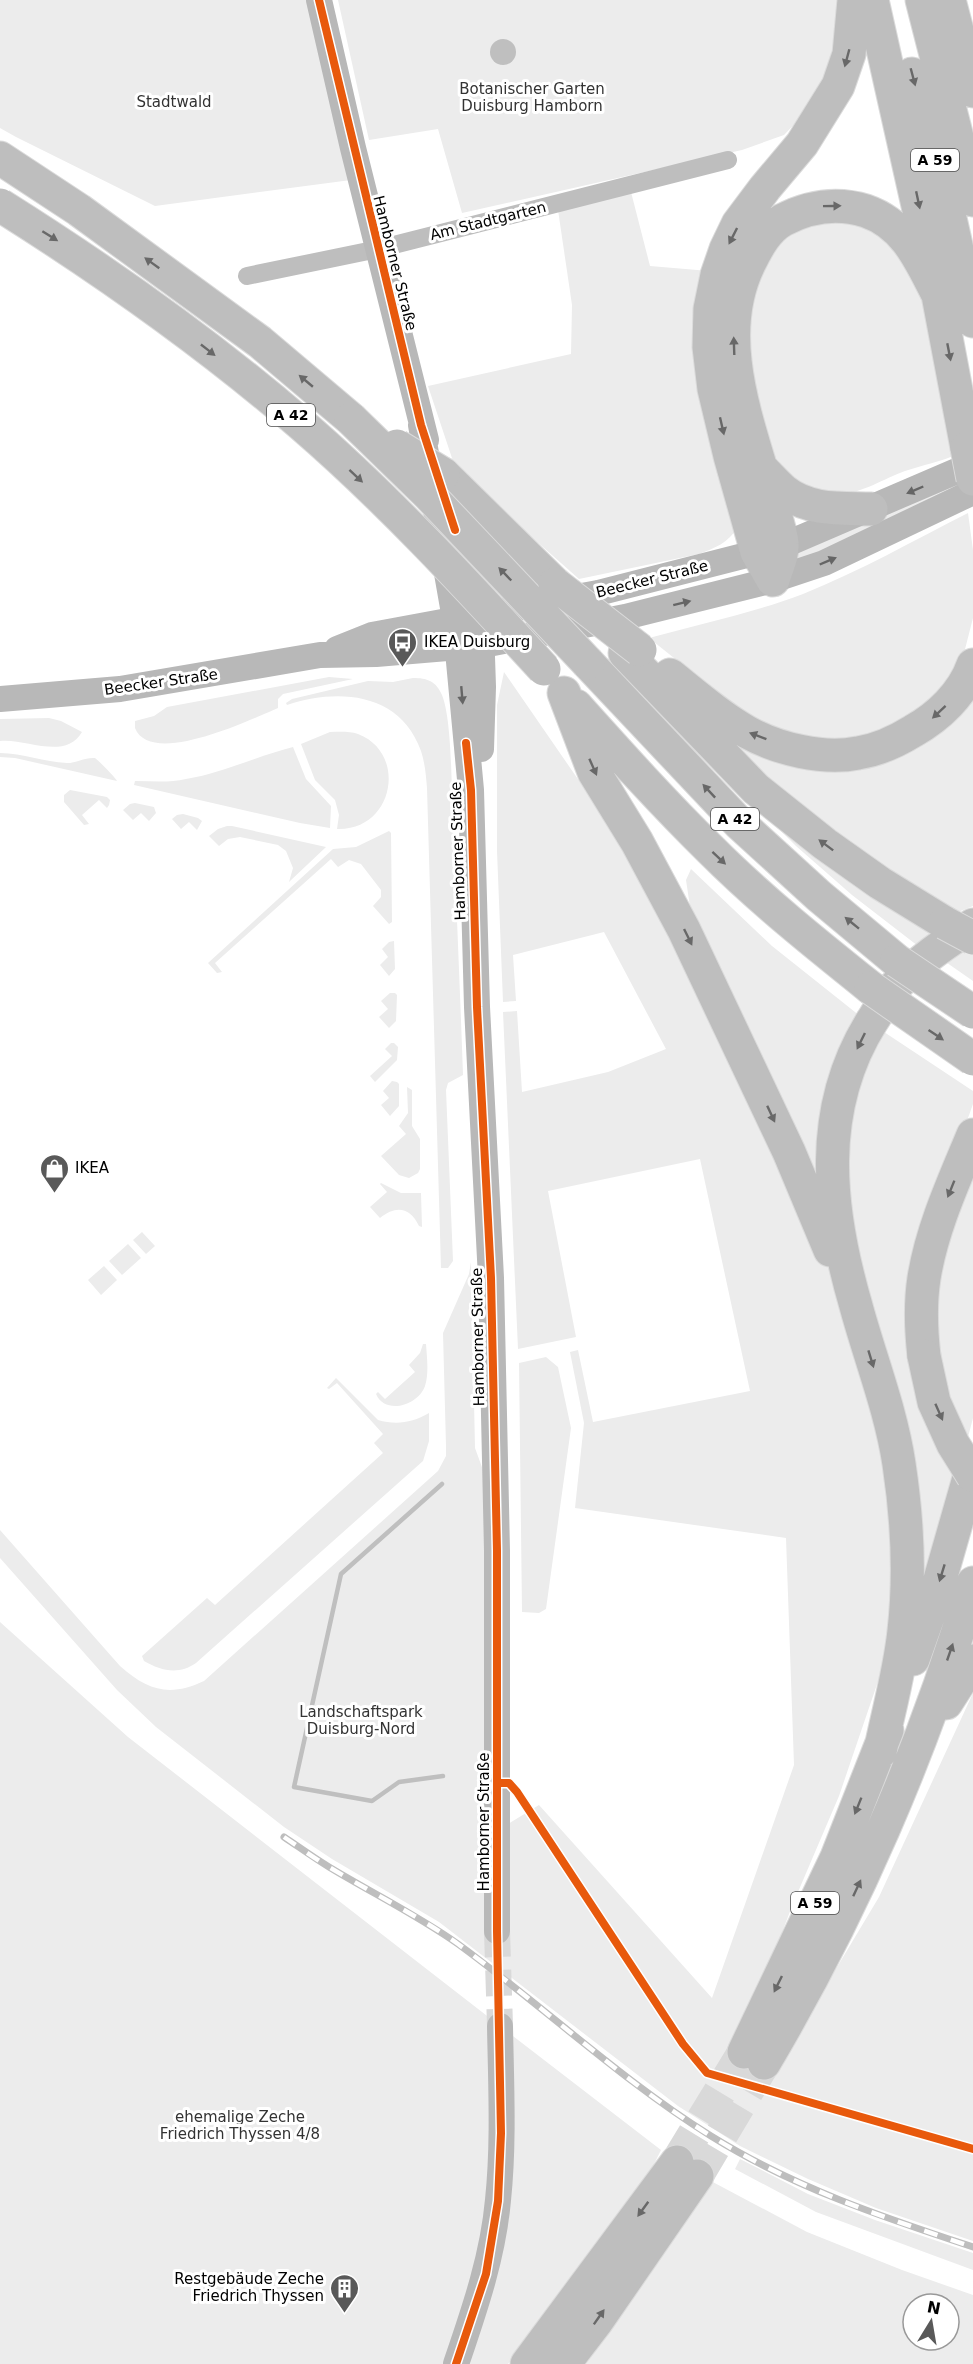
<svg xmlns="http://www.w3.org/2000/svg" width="973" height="2364" font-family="'DejaVu Sans',sans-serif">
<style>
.green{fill:#ececec;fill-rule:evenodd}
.water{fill:#bfbfbf}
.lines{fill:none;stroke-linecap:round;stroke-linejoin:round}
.stream{stroke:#bfbfbf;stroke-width:4.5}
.secondary-tunnel{stroke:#d9d9d9;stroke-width:26;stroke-dasharray:26 13;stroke-linecap:butt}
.highway-tunnel{stroke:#d9d9d9;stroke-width:33;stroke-dasharray:33 16;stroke-linecap:butt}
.highway-casing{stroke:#dbdbdb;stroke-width:35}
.street{stroke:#bebebe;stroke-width:18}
.secondary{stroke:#b8b8b8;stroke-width:26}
.highway{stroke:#bebebe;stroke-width:33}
.rail-casing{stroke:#bebebe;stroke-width:7}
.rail{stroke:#fff;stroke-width:4.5;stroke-dasharray:14;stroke-linecap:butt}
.highway-bridge-casing{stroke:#dbdbdb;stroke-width:35;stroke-linecap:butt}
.highway-bridge{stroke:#bebebe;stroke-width:33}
.cycleway-casing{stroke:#fff;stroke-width:11}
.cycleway{stroke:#e8590c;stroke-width:8}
.oneway{fill:#686868}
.oneway2{fill:#656565}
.labels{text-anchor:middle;stroke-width:6;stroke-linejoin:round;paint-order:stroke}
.shield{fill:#fff;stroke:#4c4c4c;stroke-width:1.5}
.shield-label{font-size:14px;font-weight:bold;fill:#000}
.park-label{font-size:15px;fill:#333;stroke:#fff}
.street-label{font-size:15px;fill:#000;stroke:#fff}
.poi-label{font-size:15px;fill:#000;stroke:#fff;text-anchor:start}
</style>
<rect width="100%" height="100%" fill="#fff"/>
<!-- green -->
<path class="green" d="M0,0H310L351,180L155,206L16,137L0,128Z
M338,0H841L843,13L822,84L809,109L784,135L742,150L462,213L438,129L369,140Z
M631,192L650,266L709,271L737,528C728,543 715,548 699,554L579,579L456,470L428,386L571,354L572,305L558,210Z
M851,212L918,268L958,454C940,462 923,465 905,471C885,478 861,494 839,494C817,494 794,481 774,471L744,368L753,276L783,230Z
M962,478L964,489L805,558L796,559L793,550Z
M968,513L973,550V618L963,657L947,688L926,707L884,731L855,738L836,739L806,736L780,728L757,719L729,702L649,638C700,624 753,613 803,594C860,571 913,541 968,513Z
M504,672L622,843L787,1170L831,1274L897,1501L887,1655L839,1796L792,1906L757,1999L776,2069L879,1897L973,1693V2241L876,2208L808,2179L740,2146L678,2106L439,1922L332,1859L284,1827L156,1727L117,1690L0,1558V1530L120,1666C148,1691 170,1697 204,1681L438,1471L446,1456V1446L443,1333L469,1274L471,1262L475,1448L487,1481L508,1824L539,1805L712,1998L794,1765L786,1538L575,1508L584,1423L570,1352L578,1350L593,1422L750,1391L700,1159L548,1191L576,1337L518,1349L503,1012L517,1011L522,1092L608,1072L666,1049L604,932L513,955L516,1001L503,1002L497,851V705Z
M329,677L353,679L283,694L278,699V708C252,719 151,768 135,728V721L154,716L167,707Z
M413,678C427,678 436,681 442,695C452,720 451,784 453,813C456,900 460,988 463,1075L448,1083L446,1090L453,1261L448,1268H441L427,788C426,776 425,763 421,751C400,692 338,688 287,705L286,703L292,699L368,681L393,682Z
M973,688V906L958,912C916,887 873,863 834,834C781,795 735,748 689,702L819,764Z
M49,718L61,721L82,732C65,761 26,738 0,741V719Z
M330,732C339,732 349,731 358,734C408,753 394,831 337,829L339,815L335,800L315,780L301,744Z
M293,747L306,779L331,806L330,828L300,823L134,785L135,781C152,781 169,783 186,779C223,773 257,756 293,747Z
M0,753C23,753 44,762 67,763C76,763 86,757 95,758C97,759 116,778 117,781L15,758L0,757Z
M715,765L937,932L918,946L852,895L796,846Z
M70,790L107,797L110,800L109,805L107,808L99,800L82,815L89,824L84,825L64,802V795Z
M135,803L154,807L156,813L149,821L141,813L133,820L123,810L130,804Z
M183,814L198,818L202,821L197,830L189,822L181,829L172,819L177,815Z
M227,826H232L326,847L289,882L293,868L286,851L278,845L240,837L228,839L219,846L209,836L218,829Z
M389,831L391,833L392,922L389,924L373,906L381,897V890L361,864L349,860L338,867L331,859L215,963L222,972L217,973L208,963L333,849L356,847Z
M691,869L772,946L860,1016L825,1211L693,927L686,880Z
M394,941L395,969L389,976L380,965L388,957L382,949L389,942Z
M959,944L973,951V981L940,958Z
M390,993H395L397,995L396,1021L389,1028L379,1017L388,1009L381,1001Z
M878,1028L973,1091V1104L968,1118L927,1217L912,1276L957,1475L920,1598L848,1229L844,1124Z
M391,1043H394L398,1047L397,1060L375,1082L370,1076L392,1056L385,1049Z
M392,1081L397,1082L399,1084V1106L390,1116L381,1105L389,1098L383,1091Z
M407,1087L412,1090V1126L420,1139V1169L418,1173L409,1178L399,1175L381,1156L406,1134L399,1126L408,1113Z
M973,1160V1418L967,1441L934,1358L933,1278Z
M381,1183L401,1193H421L422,1227L419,1226C410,1207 396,1205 380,1218L370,1207L387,1192L380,1184Z
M142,1232L155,1246L146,1254L133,1240Z
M128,1244L141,1258L122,1275L109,1261Z
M104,1266L117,1280L101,1295L88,1280Z
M423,1344H426C427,1358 429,1373 425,1386C418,1406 385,1415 376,1394L378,1392L385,1399L415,1372L409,1365L420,1353Z
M546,1357L558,1367L571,1428L546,1609L539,1613L522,1612L519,1363Z
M336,1378L378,1420C396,1425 412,1423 429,1413V1441L423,1461L196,1663C179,1675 161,1671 144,1661L142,1656L207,1598L215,1605L383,1453L374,1443L383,1434L337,1383L329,1389L327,1388Z
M0,1622L128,1737L491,2019L492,2111L482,2254L447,2364H0Z
M509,2033L661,2150L640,2192L508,2364H466Z
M740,2159L808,2194L875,2220L973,2253V2270L816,2212L735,2169Z
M709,2180L807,2232L902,2270L973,2295V2364H586L652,2271L680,2222ZM913,2304H949V2340H913Z"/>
<!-- water -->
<path class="water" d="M490 52a13 13 0 1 1 26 0a13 13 0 1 1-26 0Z"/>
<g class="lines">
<!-- stream -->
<path class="stream" d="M442,1484L341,1574L294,1787L372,1801L399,1782L443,1776"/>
<!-- secondary-tunnel -->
<path class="secondary-tunnel" d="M497,1931L500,2026"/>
<!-- highway-tunnel -->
<path class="highway-tunnel" d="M677,2162L744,2052
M697,2176L764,2063"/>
<defs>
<path id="highway" d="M872,0L938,295L967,448
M922,0L973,200
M949,0L973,91
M912,74L945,196L973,321
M0,158L79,210L260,342L351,419
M760,467C768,475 776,484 784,491C809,511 841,508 871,509
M443,474L555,584
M773,580L757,552L730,456L714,389L709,347L710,309L717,275L726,249L738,224L765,188L802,144L838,86L849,54L854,0
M773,580C776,569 783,555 782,544C781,528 772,508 768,492C747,419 713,335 750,262C758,246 767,229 783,220C810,206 837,202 866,211C906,225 920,260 938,295
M625,653L756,789L825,844L880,883L945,923
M588,663L739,823L819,896L897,961
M670,675C695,695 719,716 747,732C778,749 823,760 858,753C877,750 897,741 913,731C938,717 963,694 973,665
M564,693L594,772L637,842L684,930L789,1152L830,1250
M576,706C620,755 664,804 711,850C761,900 816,944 871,988
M924,1356C921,1330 920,1304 924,1278C932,1228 954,1181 973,1135
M913,1659L935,1597L973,1464
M946,1703L973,1661
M880,1752C888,1713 900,1671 904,1631C910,1578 907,1517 899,1464C891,1410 870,1358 856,1306C828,1210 816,1110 872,1021C879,1011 884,999 892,990C915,963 944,944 973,925
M744,2052L837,1857L887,1730
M764,2063C852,1915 924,1749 973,1583
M527,2364L677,2162
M564,2364L597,2321L697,2176"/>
</defs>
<!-- highway casing -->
<use href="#highway" class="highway-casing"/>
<!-- street -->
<path class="street" d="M247,276L378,249L728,160"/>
<!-- secondary -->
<path class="secondary" d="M319,0L353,148L426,440
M421,425L455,619L471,790L477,1007L491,1278L497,1551V1931
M337,649L372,635L598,593L782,546L973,464
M0,699L120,689L320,655L376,654L483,645L625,617L773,580L824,563L973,492
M481,749L483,687L481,627
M456,2364C474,2311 493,2257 498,2200C504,2143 501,2084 500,2026"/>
<!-- highway -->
<use href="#highway" class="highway"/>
<defs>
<path id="rail" d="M284,1837C299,1847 314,1858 329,1867C372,1893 417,1915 458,1944C543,2006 621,2080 711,2136C793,2187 882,2217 973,2247"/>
</defs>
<!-- rail casing -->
<use href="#rail" class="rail-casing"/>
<!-- rail -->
<use href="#rail" class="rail"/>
<defs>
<path id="highway-bridge" d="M0,205C105,271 207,343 301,424C388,499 467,585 544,669
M351,419L429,495L588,663
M397,446L443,474
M967,448L973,479
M555,584L640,650
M945,923L973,938
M897,961L973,1012
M871,988L973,1059
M924,1356L934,1402L953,1444L973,1476"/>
</defs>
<!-- highway-bridge casing -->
<use href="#highway-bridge" class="highway-bridge-casing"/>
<!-- highway-bridge -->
<use href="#highway-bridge" class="highway-bridge"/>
<defs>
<path id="cycleway" d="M319,0L421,425L455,530
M498,1783H509L517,1792L683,2044L707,2073L973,2149
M456,2364L486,2274L498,2201L501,2133L497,1931V1551L491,1278L477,1007L471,790L466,743"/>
</defs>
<!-- cycleway casing -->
<use href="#cycleway" class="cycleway-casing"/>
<!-- cycleway -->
<use href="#cycleway" class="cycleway"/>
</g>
<!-- one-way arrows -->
<defs><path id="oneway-solid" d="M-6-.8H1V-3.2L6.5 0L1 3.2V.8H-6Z" transform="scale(1.5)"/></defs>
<g class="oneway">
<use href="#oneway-solid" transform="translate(847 58) rotate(105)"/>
<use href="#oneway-solid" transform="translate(913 77) rotate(75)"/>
<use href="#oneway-solid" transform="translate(918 200) rotate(78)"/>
<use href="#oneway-solid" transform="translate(832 206) rotate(-1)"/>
<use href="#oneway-solid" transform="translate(50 236) rotate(32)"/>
<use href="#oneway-solid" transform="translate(733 236) rotate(117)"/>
<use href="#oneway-solid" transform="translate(152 263) rotate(-144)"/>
<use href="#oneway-solid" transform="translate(734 346) rotate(-92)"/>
<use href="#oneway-solid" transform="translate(208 350) rotate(38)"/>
<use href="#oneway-solid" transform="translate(949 352) rotate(79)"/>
<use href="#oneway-solid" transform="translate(306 381) rotate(-140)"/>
<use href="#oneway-solid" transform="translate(722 426) rotate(77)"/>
<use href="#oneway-solid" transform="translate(356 476) rotate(43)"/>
<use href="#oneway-solid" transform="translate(505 574) rotate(-134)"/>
<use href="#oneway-solid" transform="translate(939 712) rotate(137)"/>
<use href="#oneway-solid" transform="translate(758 736) rotate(-159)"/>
<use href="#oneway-solid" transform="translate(593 767) rotate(66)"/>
<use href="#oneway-solid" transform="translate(709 791) rotate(-133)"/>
<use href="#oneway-solid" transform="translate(826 845) rotate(-143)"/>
<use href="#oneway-solid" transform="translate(719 858) rotate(43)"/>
<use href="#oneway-solid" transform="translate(852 923) rotate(-141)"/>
<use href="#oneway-solid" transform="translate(688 937) rotate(64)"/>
<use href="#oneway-solid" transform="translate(936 1035) rotate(34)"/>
<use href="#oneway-solid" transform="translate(861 1041) rotate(116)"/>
<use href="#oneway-solid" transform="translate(771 1114) rotate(65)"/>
<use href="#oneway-solid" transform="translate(951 1189) rotate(112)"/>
<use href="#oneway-solid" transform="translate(871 1359) rotate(73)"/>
<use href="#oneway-solid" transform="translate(939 1412) rotate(66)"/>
<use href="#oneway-solid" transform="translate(942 1573) rotate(107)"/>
<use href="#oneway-solid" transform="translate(950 1652) rotate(-71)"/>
<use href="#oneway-solid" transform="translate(858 1806) rotate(112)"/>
<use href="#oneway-solid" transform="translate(857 1888) rotate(-65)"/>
<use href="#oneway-solid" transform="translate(778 1984) rotate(116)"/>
<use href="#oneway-solid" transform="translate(643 2209) rotate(126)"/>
<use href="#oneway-solid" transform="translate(599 2317) rotate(-55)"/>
</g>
<g class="oneway2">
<use href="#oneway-solid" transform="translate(915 490) rotate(157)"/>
<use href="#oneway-solid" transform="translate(828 561) rotate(-23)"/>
<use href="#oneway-solid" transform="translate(682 603) rotate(-14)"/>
<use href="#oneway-solid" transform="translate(462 695) rotate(85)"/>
</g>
<!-- icons -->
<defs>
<symbol id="bus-pin" viewBox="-11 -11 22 30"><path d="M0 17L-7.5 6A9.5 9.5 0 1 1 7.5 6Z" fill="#595959" stroke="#fff"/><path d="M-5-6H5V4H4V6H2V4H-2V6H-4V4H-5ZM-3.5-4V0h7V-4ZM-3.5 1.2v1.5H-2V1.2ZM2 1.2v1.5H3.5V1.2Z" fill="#fff"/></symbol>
<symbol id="shop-pin" viewBox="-11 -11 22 30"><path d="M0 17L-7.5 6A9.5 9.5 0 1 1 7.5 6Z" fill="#595959" stroke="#fff"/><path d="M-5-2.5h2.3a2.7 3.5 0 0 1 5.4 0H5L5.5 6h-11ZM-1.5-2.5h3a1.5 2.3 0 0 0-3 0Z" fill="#fff"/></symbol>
<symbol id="building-pin" viewBox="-11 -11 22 30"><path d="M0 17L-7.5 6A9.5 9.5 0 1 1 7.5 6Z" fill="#595959" stroke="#fff"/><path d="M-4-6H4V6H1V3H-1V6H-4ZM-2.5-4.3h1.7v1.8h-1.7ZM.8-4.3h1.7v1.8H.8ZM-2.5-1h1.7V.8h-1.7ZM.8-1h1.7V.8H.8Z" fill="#fff"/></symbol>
</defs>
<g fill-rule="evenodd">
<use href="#bus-pin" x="386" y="626" width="33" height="45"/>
<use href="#shop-pin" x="38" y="1152" width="33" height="45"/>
<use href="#building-pin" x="328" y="2272" width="33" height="45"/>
</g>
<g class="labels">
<!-- shield labels -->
<g class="shield">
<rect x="911" y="149" width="48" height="22" rx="4.5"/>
<rect x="267" y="404" width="48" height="22" rx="4.5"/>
<rect x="711" y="808" width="48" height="22" rx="4.5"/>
<rect x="791" y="1892" width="48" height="22" rx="4.5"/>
</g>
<g class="shield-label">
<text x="935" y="165">A 59</text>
<text x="291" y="420">A 42</text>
<text x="735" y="824">A 42</text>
<text x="815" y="1908">A 59</text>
</g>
<!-- park labels -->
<g class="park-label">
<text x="532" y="94">Botanischer Garten<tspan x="532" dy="17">Duisburg Hamborn</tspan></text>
<text x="174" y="107">Stadtwald</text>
<text x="361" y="1717">Landschaftspark<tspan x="361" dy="17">Duisburg-Nord</tspan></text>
<text x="240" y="2122">ehemalige Zeche<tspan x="240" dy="17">Friedrich Thyssen 4/8</tspan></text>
</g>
<!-- street labels -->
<g class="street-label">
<text transform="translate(488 221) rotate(-14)" y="5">Am Stadtgarten</text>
<text transform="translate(395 263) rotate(76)" y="5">Hamborner Straße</text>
<text transform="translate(652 579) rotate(-14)" y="5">Beecker Straße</text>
<text transform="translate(161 682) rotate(-8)" y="5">Beecker Straße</text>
<text transform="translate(458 851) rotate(-92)" y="5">Hamborner Straße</text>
<text transform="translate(478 1337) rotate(-91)" y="5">Hamborner Straße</text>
<text transform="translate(484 1822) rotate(-90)" y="5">Hamborner Straße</text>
</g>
<!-- poi labels -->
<g class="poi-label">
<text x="424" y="647">IKEA Duisburg</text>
<text x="75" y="1173">IKEA</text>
<text x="324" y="2284" text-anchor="end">Restgebäude Zeche<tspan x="324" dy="17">Friedrich Thyssen</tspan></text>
</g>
</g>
<!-- north arrow -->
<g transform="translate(931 2322) rotate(11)"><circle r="28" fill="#ffffff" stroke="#999999" stroke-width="1.5"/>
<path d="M0-4.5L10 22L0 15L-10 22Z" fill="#595959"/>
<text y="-9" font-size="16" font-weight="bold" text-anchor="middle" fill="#000000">N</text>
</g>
</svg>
